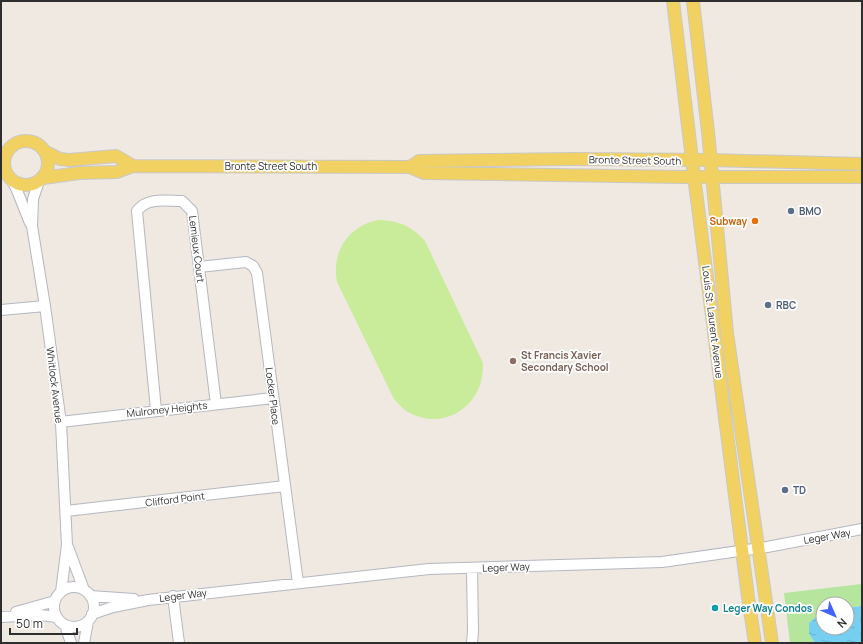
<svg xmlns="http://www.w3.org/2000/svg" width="863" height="644" font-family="Manrope,sans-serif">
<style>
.grass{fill:#b6e59e}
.pitch{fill:#c9ec9a}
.water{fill:url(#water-ripples)}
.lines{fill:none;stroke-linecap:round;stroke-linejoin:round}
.minor-casing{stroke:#b4b7c1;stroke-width:12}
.major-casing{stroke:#c9c9c9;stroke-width:14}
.minor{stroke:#fff;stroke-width:10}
.major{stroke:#f2d163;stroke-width:12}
.service-dot{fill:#5c6f8a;stroke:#fff;stroke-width:1.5}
.food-dot{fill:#e8710a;stroke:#fff;stroke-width:1.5}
.education-dot{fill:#8d6e63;stroke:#fff;stroke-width:1.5}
.culture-dot{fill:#0f9aa8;stroke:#fff;stroke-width:1.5}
.labels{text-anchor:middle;stroke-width:3.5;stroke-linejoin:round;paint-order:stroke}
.street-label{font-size:10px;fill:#2e2e2e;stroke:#fff}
.service-label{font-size:10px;font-weight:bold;fill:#4e5e75;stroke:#fff;text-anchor:start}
.food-label{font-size:10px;font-weight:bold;fill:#c56008;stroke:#fff;text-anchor:end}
.education-label{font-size:10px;font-weight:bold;fill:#785e54;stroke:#fff;text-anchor:start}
.culture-label{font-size:10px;font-weight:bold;fill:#0d838f;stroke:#fff;text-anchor:start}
</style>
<defs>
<pattern id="water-ripples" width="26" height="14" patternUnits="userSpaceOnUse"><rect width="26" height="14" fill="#75cff0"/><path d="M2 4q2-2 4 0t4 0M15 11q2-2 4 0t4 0" fill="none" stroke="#66b2ce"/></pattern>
</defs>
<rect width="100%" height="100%" fill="#efe9e1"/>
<!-- grass -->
<path class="grass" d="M862,584V606L847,608V604H823V612L809,623V634L815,643H790L784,593Z"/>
<!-- pitch -->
<path class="pitch" d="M379,220C400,221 411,226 425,241L483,363C483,371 482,382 478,390C464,418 432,428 405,410C401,407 398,403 394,399L337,282C331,252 349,225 379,220Z"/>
<!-- water -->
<path class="water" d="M862,606V643H815L809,634V623L822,612H823V628H847V608Z"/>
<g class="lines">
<defs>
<path id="minor" d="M11,179L16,188L30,223
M39,181L33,199L32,226L45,306L61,423L67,545L61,592
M199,267L246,262L253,266L257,273L298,583
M1,310L45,306
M156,410L137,211C147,197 166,201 182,201L192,211L216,404
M60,422L273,398
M66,511L285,486
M68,547L84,590
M472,568L473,632L472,643
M54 607a20 20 0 1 1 40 0a20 20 0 1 1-40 0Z
M90,596L134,599
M173,596L179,643
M16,612L55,601
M92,614L113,607L148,600L429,569L662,562L767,547L862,529
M1,617L39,615L57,617
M65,625L71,643
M84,643L88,621"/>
<path id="major" d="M673,1L694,176L748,597L755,643
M693,1L708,132L727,333L772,643
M4 163a22 22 0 1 1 44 0a22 22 0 1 1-44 0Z
M46,152L60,159L69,160L116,156L133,166
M410,167L419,161L574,159L710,160L862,164
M43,178L79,173L117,172L133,166L410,167L424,173L682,177H862"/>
</defs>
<!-- minor casing -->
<use href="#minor" class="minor-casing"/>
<!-- major casing -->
<use href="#major" class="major-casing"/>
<!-- minor -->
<use href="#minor" class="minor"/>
<!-- major -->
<use href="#major" class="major"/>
</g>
<!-- markers -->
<g class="service-dot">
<circle cx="791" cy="211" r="4"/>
<circle cx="768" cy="305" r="4"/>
<circle cx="785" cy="490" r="4"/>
</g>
<circle class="food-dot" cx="755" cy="221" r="4"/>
<circle class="education-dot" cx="513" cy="361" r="4"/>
<circle class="culture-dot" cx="715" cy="608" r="4"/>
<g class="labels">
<!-- street labels -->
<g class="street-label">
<text transform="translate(635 160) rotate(1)" y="4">Bronte Street South</text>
<text x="271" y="170">Bronte Street South</text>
<text transform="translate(197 249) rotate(83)" y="4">Lemieux Court</text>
<text transform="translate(713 322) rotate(83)" y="4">Louis St. Laurent Avenue</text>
<text transform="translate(55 385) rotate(83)" y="4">Whitlock Avenue</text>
<text transform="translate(273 396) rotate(83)" y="4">Locker Place</text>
<text transform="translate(167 409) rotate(-6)" y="4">Mulroney Heights</text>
<text transform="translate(175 499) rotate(-7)" y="4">Clifford Point</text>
<text transform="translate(827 536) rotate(-10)" y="4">Leger Way</text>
<text transform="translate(506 567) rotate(-2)" y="4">Leger Way</text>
<text transform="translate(183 595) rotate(-7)" y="4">Leger Way</text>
</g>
<!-- service labels -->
<g class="service-label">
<text x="799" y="215">BMO</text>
<text x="776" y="309">RBC</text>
<text x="793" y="494">TD</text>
</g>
<!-- food labels -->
<g class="food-label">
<text x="747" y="225">Subway</text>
</g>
<!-- education labels -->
<g class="education-label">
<text x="521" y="359">St Francis Xavier<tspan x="521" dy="12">Secondary School</tspan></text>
</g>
<!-- culture labels -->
<g class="culture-label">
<text x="723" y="612">Leger Way Condos</text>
</g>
</g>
<!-- border -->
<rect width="863" height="644" fill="none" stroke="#2e2e2e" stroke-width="4"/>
<!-- north arrow -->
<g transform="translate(835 616) rotate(135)"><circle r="19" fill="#ffffff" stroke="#ababab"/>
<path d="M0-3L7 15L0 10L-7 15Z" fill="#4264fb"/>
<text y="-6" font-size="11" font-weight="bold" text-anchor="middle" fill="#2e2e2e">N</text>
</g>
<!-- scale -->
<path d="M10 628v6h67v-6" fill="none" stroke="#2e2e2e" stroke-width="2"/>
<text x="16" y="628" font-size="12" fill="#2e2e2e" stroke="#ffffff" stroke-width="3" paint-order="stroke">50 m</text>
</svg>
